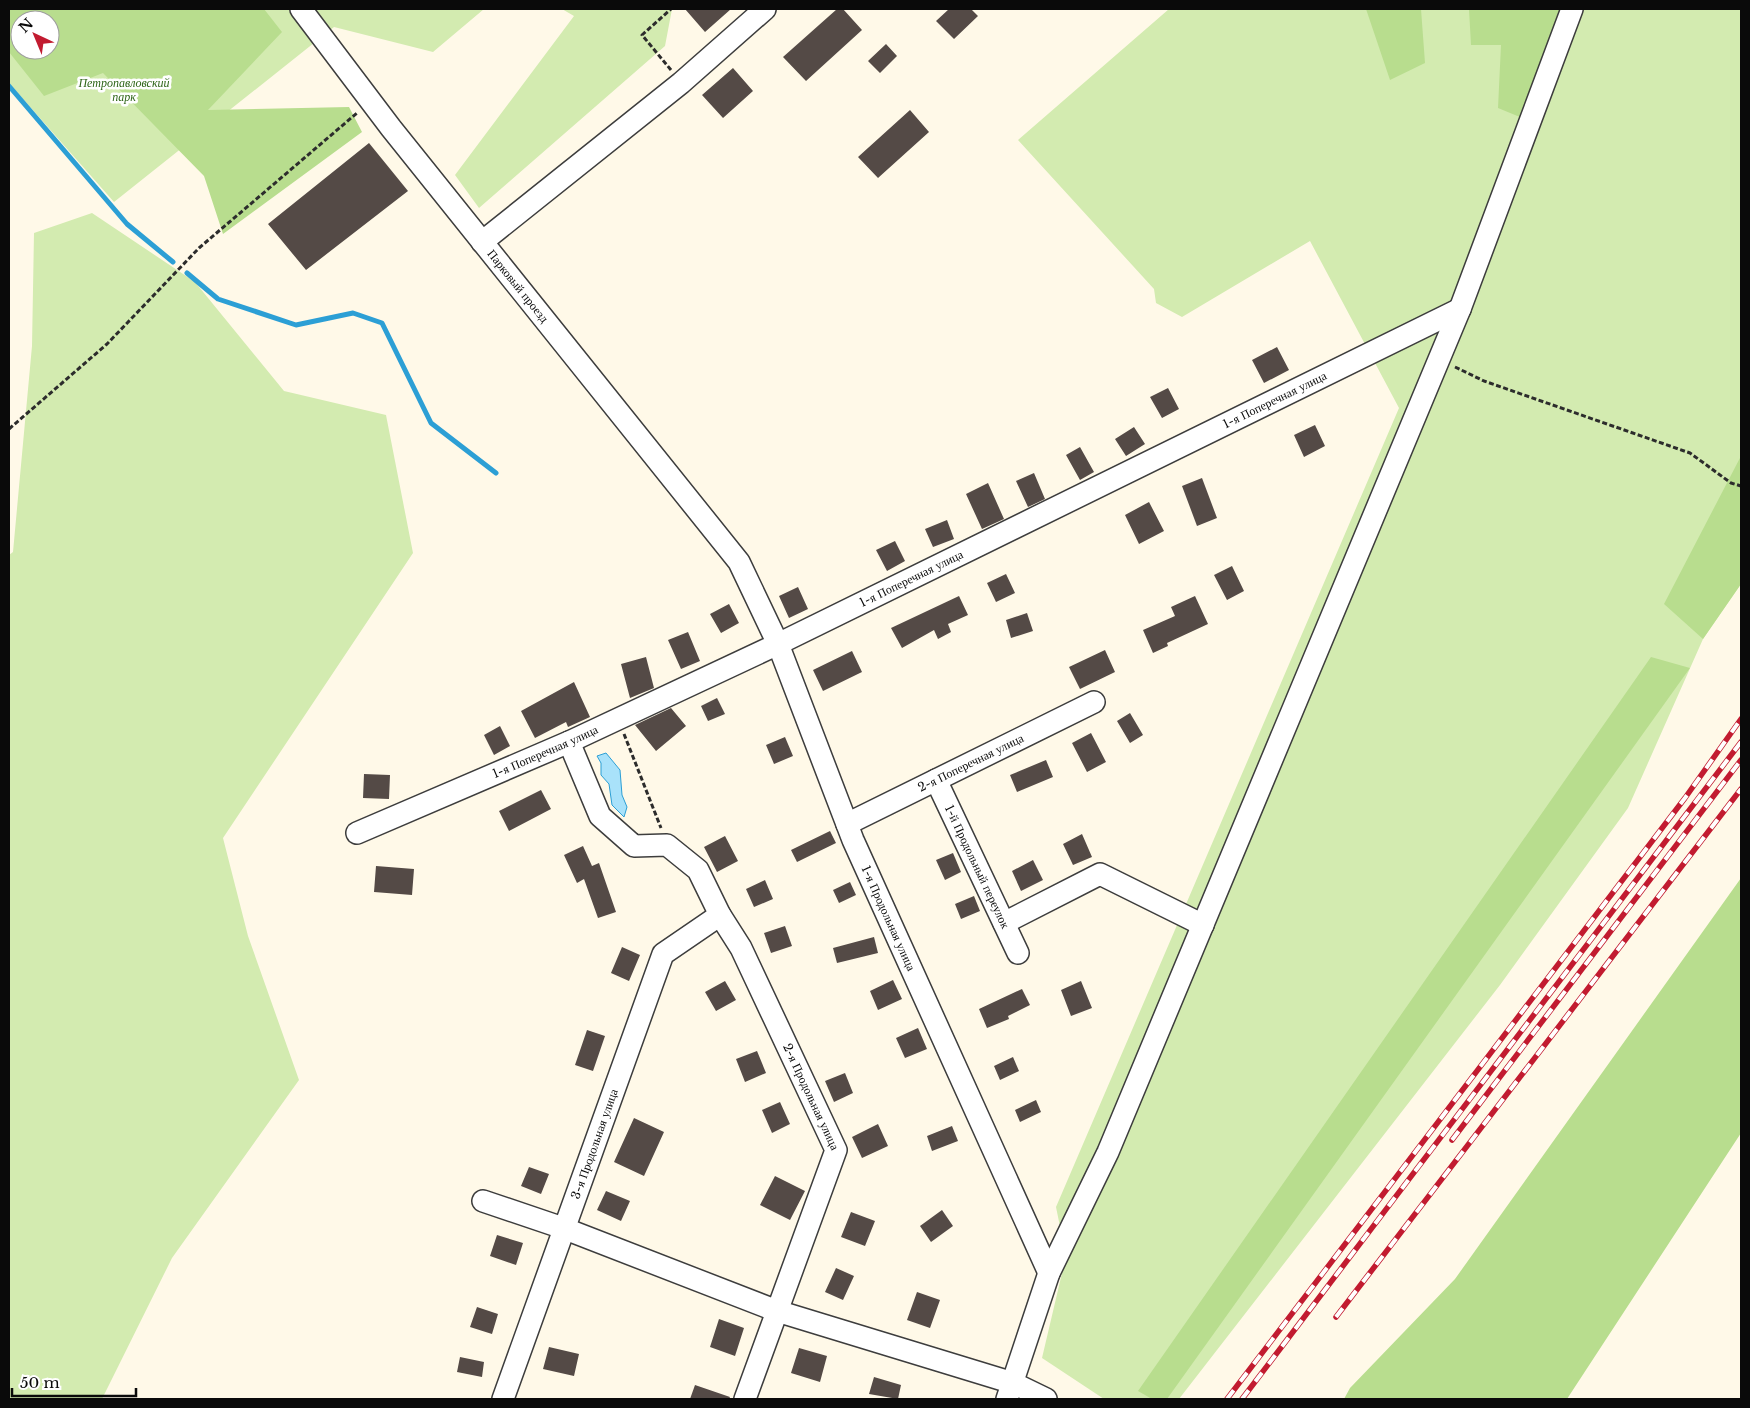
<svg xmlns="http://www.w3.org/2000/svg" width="1750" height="1408" font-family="'Libre Baskerville',serif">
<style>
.green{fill:#d3ebb0;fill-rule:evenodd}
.forest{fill:#b8dd8e;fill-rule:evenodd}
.water{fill:#a9e2fa;stroke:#2c9fd5}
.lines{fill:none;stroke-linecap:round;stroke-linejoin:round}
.stream{stroke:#2c9fd5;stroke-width:5}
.building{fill:#544a46}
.minor-casing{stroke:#3d3d3d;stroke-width:24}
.path{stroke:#2c2c2c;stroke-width:3;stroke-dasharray:5 2.5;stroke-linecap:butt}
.minor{stroke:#fff;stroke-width:21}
.rail-casing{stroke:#c21b30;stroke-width:5.5}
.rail{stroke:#fff;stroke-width:4;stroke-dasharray:11;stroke-linecap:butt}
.labels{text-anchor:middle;stroke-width:5;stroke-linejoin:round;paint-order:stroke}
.park-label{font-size:12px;font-style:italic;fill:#2e6518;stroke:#fff}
.street-label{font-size:12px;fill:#0a0a0a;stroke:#fff}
</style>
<rect width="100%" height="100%" fill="#fff9e8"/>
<!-- green -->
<path class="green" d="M9,9H484L433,52L334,27L114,202L9,83ZM20,20H50V50H20Z
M562,9H672L665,46L479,208L455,175L574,16Z
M1169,9H1741V584L1703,639L1628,808L1500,985L1179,1399H1104L1042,1358L1066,1256L1056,1207L1399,408L1310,241L1182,317L1156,303L1154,289L1018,140Z
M92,213L195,282L284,391L386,415L413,553L223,838L248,936L299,1080L172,1258L102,1399H9V555L13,552L32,346L34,233Z"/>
<!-- forest -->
<path class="forest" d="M9,9H264L282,32L208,110L349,107L362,132L223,234L204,176L103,73L44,96L9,52ZM20,20H50V50H20Z
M1366,9H1421L1425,63L1390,80Z
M1469,9H1572L1530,121L1498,108L1501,45H1471Z
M1741,456V584L1703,639L1664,604Z
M1651,657L1690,668L1167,1399H1152L1138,1391Z
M1741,878V1133L1567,1399H1344L1350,1388L1455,1279Z"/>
<!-- water -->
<path class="water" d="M606,753L620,770L622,795L627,807L624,817L612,805L609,784L601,775V763L597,756Z"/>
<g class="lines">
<!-- stream -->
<path class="stream" d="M9,86L127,224L173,262
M187,273L218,299L296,325L353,313L382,323L431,423L496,473"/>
</g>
<!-- building -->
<path class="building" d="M685,9H731L705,32Z
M837,9H843L862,30L806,81L783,57Z
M949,9H971L978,16L954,39L936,21Z
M886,44L897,56L880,73L868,61Z
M733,68L753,91L723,118L702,95Z
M910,110L929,132L878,178L858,157Z
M369,143L408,191L306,270L268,224Z
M1277,347L1289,370L1264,383L1252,360Z
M1168,388L1179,409L1162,418L1150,397Z
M1315,425L1325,446L1304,457L1294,435Z
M1134,427L1145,444L1126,456L1115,439Z
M1080,447L1094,472L1080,480L1066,455Z
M1034,473L1045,499L1028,507L1016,481Z
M1202,478L1217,518L1197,526L1182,486Z
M988,483L1004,519L982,529L966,494Z
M1149,502L1164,531L1139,544L1125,515Z
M947,520L954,539L933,547L925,529Z
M895,541L905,561L887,571L876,550Z
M1232,566L1244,591L1227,600L1214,575Z
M1006,574L1015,593L996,602L987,583Z
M798,587L808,609L789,618L779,596Z
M959,596L968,615L948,624L951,632L938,639L934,630L902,648L891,628Z
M1195,596L1208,624L1167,643L1168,646L1153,653L1143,630L1175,616L1171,607Z
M729,604L739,623L721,633L710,614Z
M1027,613L1033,631L1011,638L1006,620Z
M688,632L700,661L681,669L668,640Z
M1105,650L1115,672L1080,689L1069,667Z
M852,651L862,672L823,691L813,670Z
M646,657L654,688L630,698L621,664Z
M574,682L590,717L568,727L566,722L535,738L521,711Z
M717,698L725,714L708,721L701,706Z
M671,708L686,726L656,751L635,725Z
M1130,713L1143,735L1130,743L1117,721Z
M500,726L510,746L494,755L484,735Z
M1091,733L1106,762L1087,772L1072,743Z
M785,737L793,756L774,764L766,745Z
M1046,760L1053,777L1017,792L1010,775Z
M364,774L390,775L389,799L363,798Z
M541,790L551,809L509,831L499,811Z
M830,831L836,843L797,862L791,850Z
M1082,834L1092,857L1073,865L1063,844Z
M725,836L738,861L717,872L704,847Z
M583,846L592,866L599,863L616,912L598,918L584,879L577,883L564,855Z
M953,853L961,872L945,880L936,860Z
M1033,860L1043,880L1021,891L1012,871Z
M376,866L414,869L412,895L374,892Z
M765,880L773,899L754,907L746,889Z
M850,882L856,895L839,903L833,890Z
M974,896L980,911L961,919L955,904Z
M785,926L792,946L771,953L764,933Z
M874,937L878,953L837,963L833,948Z
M622,947L640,955L629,981L611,973Z
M893,980L902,999L878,1010L870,991Z
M725,981L736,1000L716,1011L705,992Z
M1081,981L1092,1008L1071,1016L1061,990Z
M1022,989L1030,1005L1008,1016L1009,1019L987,1028L979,1009Z
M918,1028L927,1049L905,1058L896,1038Z
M587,1030L605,1036L593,1071L575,1065Z
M757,1051L766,1073L745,1082L736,1059Z
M1013,1057L1019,1071L1000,1080L994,1066Z
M845,1073L853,1093L834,1102L825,1081Z
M1036,1100L1041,1112L1020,1122L1015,1110Z
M780,1102L790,1124L772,1133L762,1110Z
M634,1118L664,1132L644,1176L614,1162Z
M878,1124L888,1146L862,1158L852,1137Z
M952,1126L958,1141L932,1151L927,1136Z
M529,1167L549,1174L541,1194L521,1186Z
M775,1176L805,1191L790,1220L760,1205Z
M606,1191L630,1201L621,1221L597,1210Z
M942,1210L953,1226L931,1242L920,1226Z
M851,1212L875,1221L865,1246L841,1237Z
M497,1235L523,1243L516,1265L490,1256Z
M836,1268L854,1276L843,1300L825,1292Z
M917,1292L940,1300L930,1328L907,1320Z
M477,1307L498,1314L492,1334L470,1327Z
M719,1319L744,1328L735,1356L710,1347Z
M549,1347L579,1354L574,1376L543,1369Z
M799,1348L827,1356L820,1382L791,1373Z
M460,1357L484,1362L482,1377L457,1372Z
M874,1377L901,1385L898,1399L869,1394Z
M695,1385L730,1397L729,1399H690Z"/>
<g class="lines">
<defs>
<g id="minor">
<path id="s1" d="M301,9L391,128L739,562L778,644L853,840L1049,1273"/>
<path d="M482,242L681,83L765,9"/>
<path id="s2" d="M569,742L600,816L634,846L667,845L698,870L720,915L741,948L836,1150L745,1399"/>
<path id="s3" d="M936,780L1018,953"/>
<path id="s4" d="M847,824L1094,702"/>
<path id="s5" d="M357,833L569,742L778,644L1460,309"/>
<path d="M1004,923L1100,874L1203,925"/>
<path d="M483,1201L563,1228L777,1311L1013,1383L1046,1399"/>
<path id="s6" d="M503,1399L663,954L720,915"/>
<path d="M1007,1399L1049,1273L1108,1152L1460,309L1572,9"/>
</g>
</defs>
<!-- minor casing -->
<use href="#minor" class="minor-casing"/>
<!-- path -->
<path class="path" d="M671,70L642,35L671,9
M1455,367L1484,381L1690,453L1731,483L1741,486
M9,429L107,344L199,248L357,113
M624,734L661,828"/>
<!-- minor -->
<use href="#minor" class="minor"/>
<defs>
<path id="rail" d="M1452,1140L1741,760
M1336,1317L1741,789
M1227,1399L1685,798L1741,719
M1242,1399L1741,742"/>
</defs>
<!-- rail casing -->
<use href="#rail" class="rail-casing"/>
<!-- rail -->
<use href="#rail" class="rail"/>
</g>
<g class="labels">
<!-- park labels -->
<g class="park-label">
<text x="124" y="87">Петропавловский<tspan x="124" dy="14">парк</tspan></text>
</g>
<!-- street labels -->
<g class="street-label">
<text dy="4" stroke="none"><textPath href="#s1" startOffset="352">Парковый проезд</textPath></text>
<text dy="4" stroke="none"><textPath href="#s5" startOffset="1015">1-я Поперечная улица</textPath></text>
<text dy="4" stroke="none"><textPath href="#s5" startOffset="610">1-я Поперечная улица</textPath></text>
<text dy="4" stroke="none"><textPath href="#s5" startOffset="205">1-я Поперечная улица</textPath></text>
<text dy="4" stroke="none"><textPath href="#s4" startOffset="138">2-я Поперечная улица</textPath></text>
<text dy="4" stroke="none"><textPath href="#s3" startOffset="96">1-й Продольный переулок</textPath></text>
<text dy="4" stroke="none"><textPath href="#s1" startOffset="1092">1-я Продольная улица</textPath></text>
<text dy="4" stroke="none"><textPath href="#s2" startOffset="452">2-я Продольная улица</textPath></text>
<text dy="4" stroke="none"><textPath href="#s6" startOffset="271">3-я Продольная улица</textPath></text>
</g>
</g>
<!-- border -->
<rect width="1750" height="1408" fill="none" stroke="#0a0a0a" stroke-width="20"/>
<!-- north arrow -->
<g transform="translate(35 35) rotate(316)"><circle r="24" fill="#ffffff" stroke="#9d9d9d"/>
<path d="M0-4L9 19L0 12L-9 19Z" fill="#c21b30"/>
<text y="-8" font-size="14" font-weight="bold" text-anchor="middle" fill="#0a0a0a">N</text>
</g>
<!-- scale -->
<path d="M12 1388v8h124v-8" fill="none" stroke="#0a0a0a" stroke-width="2.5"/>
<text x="20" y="1388" font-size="15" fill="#0a0a0a" stroke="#ffffff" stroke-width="4" paint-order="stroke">50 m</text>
</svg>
